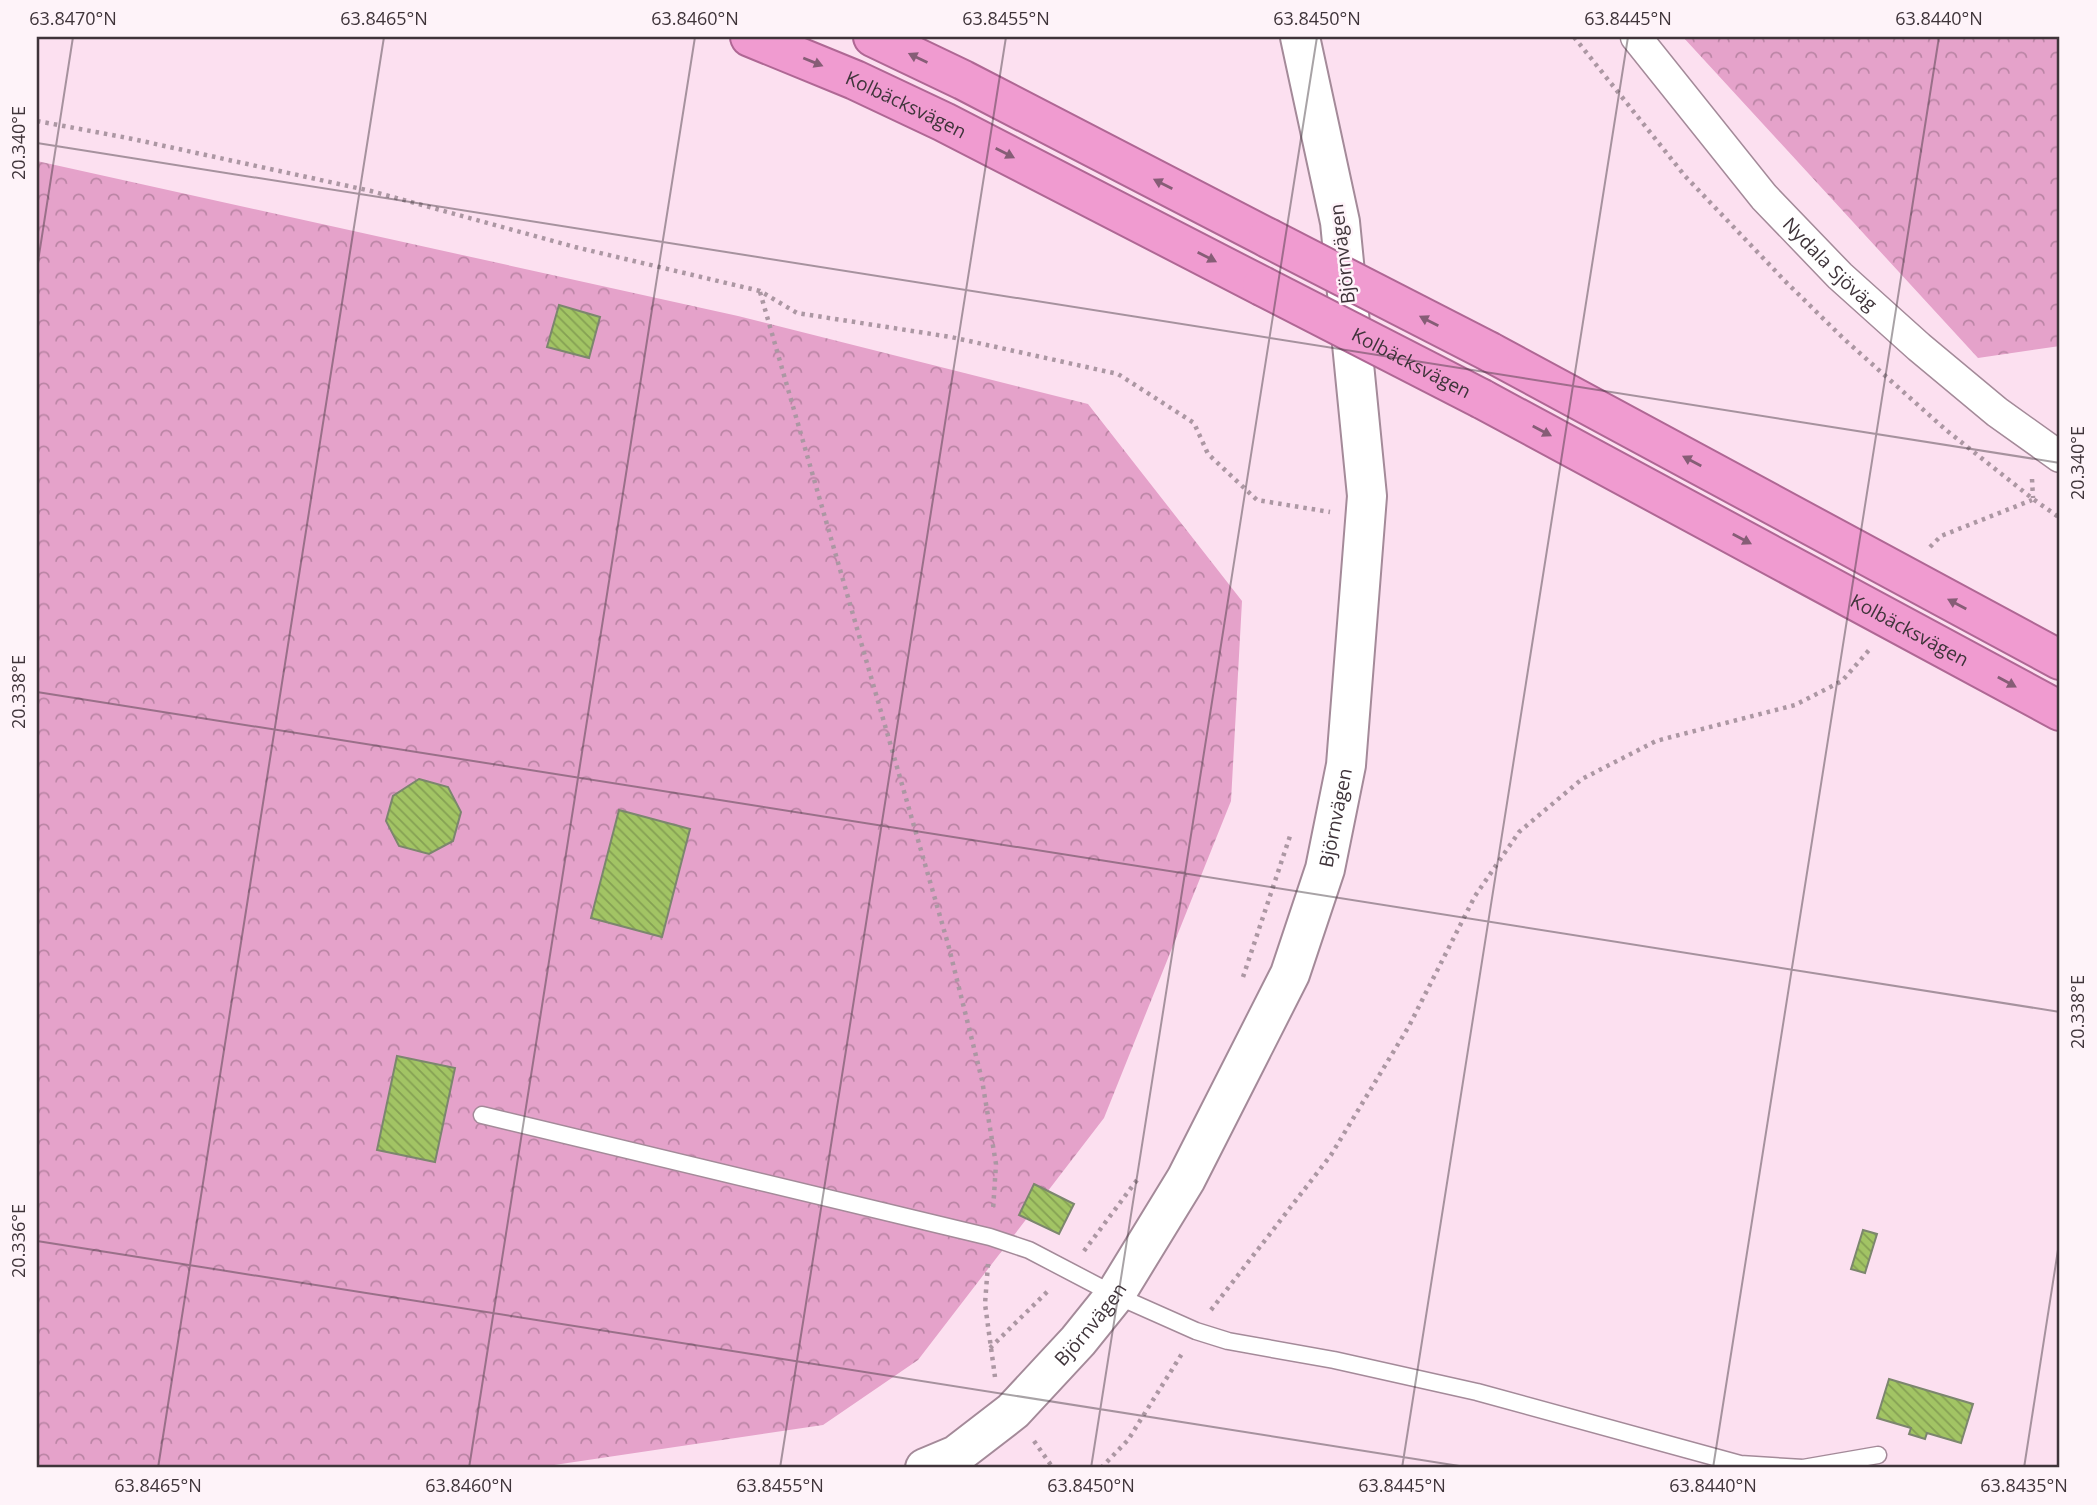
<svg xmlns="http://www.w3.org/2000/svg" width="2097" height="1505" font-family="'Open Sans',sans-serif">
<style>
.forest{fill:url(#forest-crowns)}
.building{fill:url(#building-back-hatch);stroke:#7c866e;stroke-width:2}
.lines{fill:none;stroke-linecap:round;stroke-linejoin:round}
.service-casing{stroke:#a48a99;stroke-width:19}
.minor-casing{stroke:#a48a99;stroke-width:33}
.tertiary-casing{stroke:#a48a99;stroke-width:42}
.trunk-casing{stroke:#af6794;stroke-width:42}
.path{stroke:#ac97a3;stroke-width:4.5;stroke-dasharray:3.5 5;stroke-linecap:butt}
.service{stroke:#fff;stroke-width:16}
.minor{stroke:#fff;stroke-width:30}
.tertiary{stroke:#fff;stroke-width:38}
.trunk{stroke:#f09bd0;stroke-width:38}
.trunk-bridge-casing{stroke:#af6794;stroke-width:42;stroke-linecap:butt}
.trunk-bridge{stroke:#f09bd0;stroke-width:38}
.oneway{fill:#865d76}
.ticks{fill:none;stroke:#3f343a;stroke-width:2;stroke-opacity:0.45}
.labels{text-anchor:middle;stroke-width:5;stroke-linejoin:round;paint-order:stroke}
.street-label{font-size:19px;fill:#3f343a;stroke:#fef3f9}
.neatline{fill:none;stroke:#3f343a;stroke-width:2.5}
.ticks-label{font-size:18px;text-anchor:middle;fill:#3f343a}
</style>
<defs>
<pattern id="forest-crowns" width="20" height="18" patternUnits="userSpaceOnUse" patternTransform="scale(1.75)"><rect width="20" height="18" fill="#e5a2ca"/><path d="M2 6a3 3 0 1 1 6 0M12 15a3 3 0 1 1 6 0" fill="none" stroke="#bb85a5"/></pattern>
<pattern id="building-back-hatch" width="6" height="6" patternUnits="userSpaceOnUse" patternTransform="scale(1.75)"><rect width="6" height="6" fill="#a2c464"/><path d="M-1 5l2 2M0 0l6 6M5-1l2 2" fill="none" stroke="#85a053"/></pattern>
</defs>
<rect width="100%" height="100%" fill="#fce0f0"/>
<!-- forest -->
<path class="forest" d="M1683,37H2060V346L1978,358Z
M37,161L738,316L1088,404L1242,601L1231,801L1104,1118L918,1360L823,1425L534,1468H37Z"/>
<!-- building -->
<path class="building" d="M559,305L600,317L589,358L547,347Z
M419,779L448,787L461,812L453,841L429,854L399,846L386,821L393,796Z
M619,810L690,829L662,937L591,918Z
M397,1056L455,1068L435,1162L377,1150Z
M1034,1184L1074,1204L1059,1234L1019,1215Z
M1863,1230L1877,1234L1865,1273L1851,1269Z
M1889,1379L1973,1404L1961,1443L1927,1433L1925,1439L1909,1434L1911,1428L1877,1418Z"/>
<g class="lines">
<defs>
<path id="service" d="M482,1115L990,1237L1029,1250L1115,1295L1196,1331L1228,1341L1334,1360L1477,1392L1740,1464L1803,1468L1878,1455"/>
<g id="minor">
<path id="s1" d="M1636,37L1764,197L1840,276L1919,347L1997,412L2060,457"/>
</g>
<g id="tertiary">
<path id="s2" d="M925,1468L956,1455L1013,1411L1078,1341L1115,1295L1186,1179L1290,974L1325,869L1346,765L1367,496L1340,222L1300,37"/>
</g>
<g id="trunk">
<path id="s3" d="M750,37L855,80L944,122L1262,286"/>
<path d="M873,37L963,80L1268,238"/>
<path d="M1490,352L2060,660"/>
<path id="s4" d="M1482,399L2060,711"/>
</g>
</defs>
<!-- service casing -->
<use href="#service" class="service-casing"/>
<!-- minor casing -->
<use href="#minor" class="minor-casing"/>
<!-- tertiary casing -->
<use href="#tertiary" class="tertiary-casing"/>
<!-- trunk casing -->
<use href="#trunk" class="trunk-casing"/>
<!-- path -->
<path class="path" d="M1574,37L1685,176L1785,281L1844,339L1946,430L2033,499L2060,518
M37,121L128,138L371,191L575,247L760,291L797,313L951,337L1118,374L1194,423L1208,454L1257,500L1330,512
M760,292L948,944L982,1080L996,1164L993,1210
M2032,479L2033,498
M1930,547L1941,536L2032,500
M1243,977L1290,836
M1084,1251L1137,1180
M988,1264L985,1304L995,1377
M1211,1310L1331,1155L1409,1026L1475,896L1519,832L1582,779L1656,741L1795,705L1842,681L1870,649
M990,1348L1050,1289
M1034,1441L1053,1468
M1101,1468L1128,1440L1183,1352"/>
<!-- service -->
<use href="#service" class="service"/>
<!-- minor -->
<use href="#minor" class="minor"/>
<!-- tertiary -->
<use href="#tertiary" class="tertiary"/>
<!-- trunk -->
<use href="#trunk" class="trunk"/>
<defs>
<g id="trunk-bridge">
<path d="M1268,238L1490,352"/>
<path id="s5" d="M1262,286L1482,399"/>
</g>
</defs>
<!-- trunk-bridge casing -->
<use href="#trunk-bridge" class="trunk-bridge-casing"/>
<!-- trunk-bridge -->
<use href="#trunk-bridge" class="trunk-bridge"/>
</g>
<!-- one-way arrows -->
<defs><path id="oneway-solid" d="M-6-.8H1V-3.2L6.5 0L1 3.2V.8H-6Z" transform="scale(1.75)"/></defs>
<g class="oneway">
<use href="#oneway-solid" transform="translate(918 58) rotate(-154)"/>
<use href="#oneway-solid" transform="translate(813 62) rotate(22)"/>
<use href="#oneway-solid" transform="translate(1005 153) rotate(27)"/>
<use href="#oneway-solid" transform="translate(1163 184) rotate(-153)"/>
<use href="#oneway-solid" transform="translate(1207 257) rotate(27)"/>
<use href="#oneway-solid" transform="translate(1429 321) rotate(-153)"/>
<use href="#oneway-solid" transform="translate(1542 431) rotate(28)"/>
<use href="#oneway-solid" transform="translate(1692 461) rotate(-152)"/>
<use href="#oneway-solid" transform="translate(1742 539) rotate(28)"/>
<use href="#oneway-solid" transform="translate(1957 604) rotate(-152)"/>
<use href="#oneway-solid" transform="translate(2007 682) rotate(29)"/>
</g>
<!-- ticks -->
<path class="ticks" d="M37,143L2060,463M37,268L73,37M37,692L2060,1012M37,1241L1472,1468M158,1468L384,37M469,1468L695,37M780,1468L1006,37M1091,1468L1317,37M1402,1468L1628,37M1713,1468L1939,37M2024,1468L2060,1237"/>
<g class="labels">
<!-- street labels -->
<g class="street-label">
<text dy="7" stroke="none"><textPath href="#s3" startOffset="170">Kolbäcksvägen</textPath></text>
<text transform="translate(1342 254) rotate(-97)" y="7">Björnvägen</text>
<text dy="7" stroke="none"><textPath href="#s1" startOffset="299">Nydala Sjöväg</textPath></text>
<text dy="7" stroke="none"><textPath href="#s5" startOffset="168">Kolbäcksvägen</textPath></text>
<text dy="7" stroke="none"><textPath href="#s4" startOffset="486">Kolbäcksvägen</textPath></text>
<text dy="7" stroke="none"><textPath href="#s2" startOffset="789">Björnvägen</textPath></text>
<text dy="7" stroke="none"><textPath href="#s2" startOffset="222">Björnvägen</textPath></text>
</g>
</g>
<!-- border -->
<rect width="2097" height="1505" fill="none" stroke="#fef3f9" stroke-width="77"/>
<rect x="38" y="38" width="2020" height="1428" class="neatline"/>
<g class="ticks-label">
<text x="73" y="25">63.8470°N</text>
<text x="384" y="25">63.8465°N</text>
<text x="695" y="25">63.8460°N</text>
<text x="1006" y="25">63.8455°N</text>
<text x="1317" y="25">63.8450°N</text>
<text x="1628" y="25">63.8445°N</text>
<text x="1939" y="25">63.8440°N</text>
<text transform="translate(19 143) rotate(-90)" y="6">20.340°E</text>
<text transform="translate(2078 463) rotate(-90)" y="6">20.340°E</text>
<text transform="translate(19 692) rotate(-90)" y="6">20.338°E</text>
<text transform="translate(2078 1012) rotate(-90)" y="6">20.338°E</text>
<text transform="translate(19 1241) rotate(-90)" y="6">20.336°E</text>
<text x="158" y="1492">63.8465°N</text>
<text x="469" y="1492">63.8460°N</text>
<text x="780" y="1492">63.8455°N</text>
<text x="1091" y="1492">63.8450°N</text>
<text x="1402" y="1492">63.8445°N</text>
<text x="1713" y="1492">63.8440°N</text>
<text x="2024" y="1492">63.8435°N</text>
</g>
</svg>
